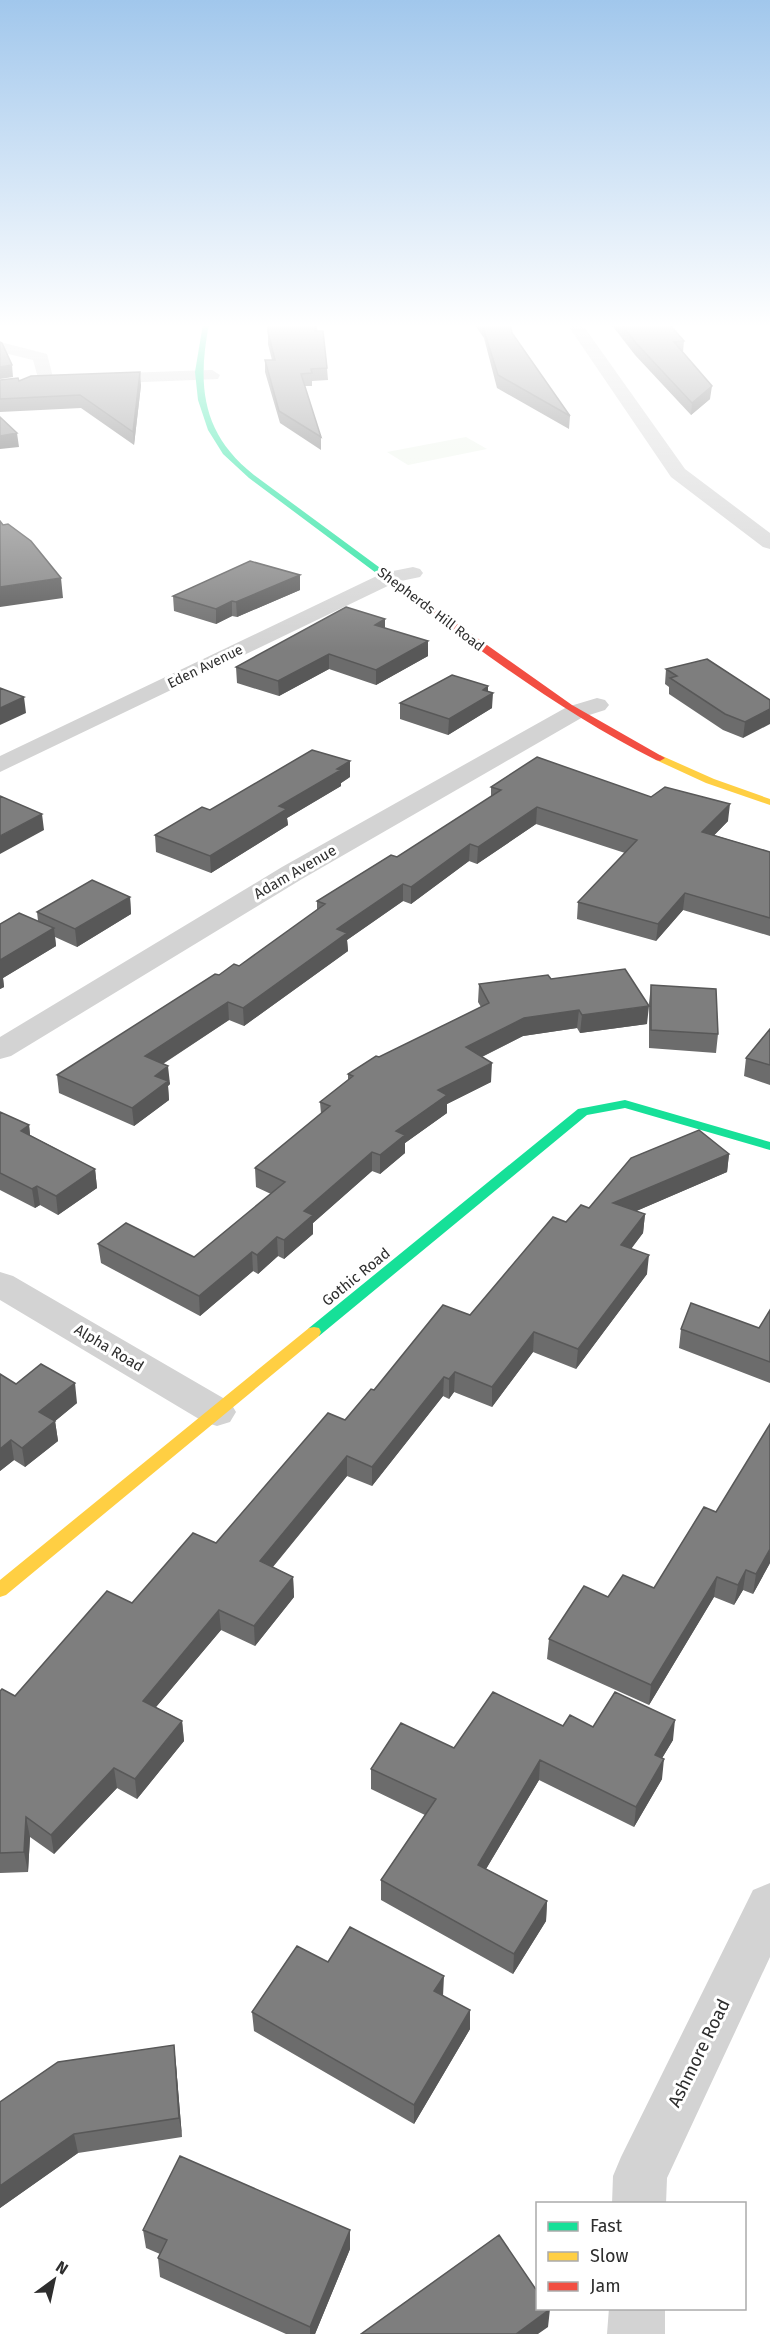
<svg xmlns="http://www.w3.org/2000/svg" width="770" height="2334" font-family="'Fira Sans',sans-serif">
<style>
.green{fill:#eef5eb}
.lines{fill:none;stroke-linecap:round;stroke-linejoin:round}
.street{fill:#d3d3d3;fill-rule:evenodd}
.fast{fill:#16e098;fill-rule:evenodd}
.slow{fill:#ffcf43;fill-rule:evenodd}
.jam{fill:#f24e42;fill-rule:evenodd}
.wall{fill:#6c6c6c}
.shaded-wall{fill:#585858}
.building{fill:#7e7e7e;stroke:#585858;stroke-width:1.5}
.labels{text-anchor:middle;stroke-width:6;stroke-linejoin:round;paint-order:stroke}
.far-street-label{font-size:14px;fill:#2e2e2e;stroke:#fff}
.street-label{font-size:15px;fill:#2e2e2e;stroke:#fff}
.near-street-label{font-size:18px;fill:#2e2e2e;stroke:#fff}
</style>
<rect width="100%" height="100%" fill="#fff"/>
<!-- green -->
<path class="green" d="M466,437L487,449L408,465L387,452Z"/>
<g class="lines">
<!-- street -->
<path class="street" d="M567,324H582L685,469L770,533V549L763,547L671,477Z
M0,342L47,354L54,381L52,385H40L33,360L0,352Z
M212,370L220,375L218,379L94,384L86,379L94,374Z
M413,567L420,569L423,573L420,577L396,582L0,772V756L383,573Z
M597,698L605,700L609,705L605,710L583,717L302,879L11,1056L0,1059V1037L282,867L567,707Z
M0,1272L13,1276L230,1402L236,1412L230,1422L217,1426L204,1422L0,1300Z
M770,1883V1957L667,2178L666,2204H612L613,2176L621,2157L753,1890Z
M609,2308H665V2334H607Z"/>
<!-- fast -->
<path class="fast" d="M203,324H209C197,386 202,434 254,475L429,604V608H423L249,478L223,454L208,430L198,400L195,372Z
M625,1100L770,1142V1150L625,1108L587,1115L319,1336H309L307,1332L309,1328L578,1109Z"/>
<!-- slow -->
<path class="slow" d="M660,755L714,779L770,799V805L706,783L656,760V756Z
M314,1327L319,1328L321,1332L319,1336L6,1595L0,1597V1580L309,1328Z"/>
<!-- jam -->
<path class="jam" d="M423,604H429L572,705L665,758L660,761L656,760C573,718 498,664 423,608Z"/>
</g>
<!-- wall -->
<path class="wall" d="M268,324H318L317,331L327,368L328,380L312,381V386H304L321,437V450L280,423L265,372V360H272L268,344Z
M474,324H510L512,333L570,416L569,429L497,388L484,338Z
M611,324H669L684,341L683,352L710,399L691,415L635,355Z
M0,380L141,385L134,445L81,408L0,412Z
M300,575V590L237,617L232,616L216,624L174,611L173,596Z
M385,628L428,656L376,685L329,669L279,696L237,683L236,667Z
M666,669L770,700L743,738L723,730L669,694V687L665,684Z
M488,691L492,708L448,735L400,719V703Z
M350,777L341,783V786L287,818L288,825L211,873L156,852L155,835L210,810Z
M491,787L651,797L728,821L714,835L770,852V936L683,910L656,941L577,919L578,902L625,853L536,824L477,864L469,861L411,904L403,901L347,940L348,951L244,1026L229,1020L163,1064L170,1084L168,1086L169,1100L134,1126L59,1093L57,1075L219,975L239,966L317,910V901L397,857L491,797Z
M130,897L131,914L77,947L55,937L56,946L3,978L4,987L0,989V924L38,921L37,912Z
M551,979L647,1024L580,1033L577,1028L523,1036L482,1057L491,1082L447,1104V1113L405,1143V1153L380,1174L372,1171L313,1223V1234L284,1259L278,1256L258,1274L253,1271L200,1316L101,1263L98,1244L194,1257L271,1194L256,1187L255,1168L321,1114L320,1102L348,1080V1074L379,1057L481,1007L478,1002L479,984Z
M651,985L718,1034L716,1053L649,1048V1003Z
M770,1029V1085L744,1076L746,1058Z
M0,1112L29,1125L30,1135L95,1169L97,1188L58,1215L40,1205L35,1208L0,1190Z
M729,1154L727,1172L636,1211L645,1214L643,1233L631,1248L647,1274L576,1369L533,1352L492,1407L454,1392L449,1399L443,1396L372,1486L347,1476L273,1567L293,1577L294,1597L255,1646L221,1630L156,1707L182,1721L184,1741L137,1799L117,1788L54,1854L30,1837L28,1872L0,1873V1691L15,1696L132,1603L216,1543L345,1420L374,1390L470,1315L566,1222L589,1208Z
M770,1310V1383L679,1348L681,1329L759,1328Z
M16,1384L77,1403L55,1421L58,1441L25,1467L14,1460L0,1471Z
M770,1563L753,1594L743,1590L734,1605L714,1597L649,1705L547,1659L549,1639L608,1597L654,1588Z
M563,1726L593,1727L673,1740L662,1758V1779L634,1827L539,1780L486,1869L547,1901L546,1921L513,1974L381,1900V1880L425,1815L371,1789V1769L454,1748Z
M328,1962L443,1995L470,2029L414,2124L254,2031L252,2012Z
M176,2065L182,2137L78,2153L0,2208V2102Z
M143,2230H350V2249L315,2334H286L160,2277L158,2258L160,2254L146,2248Z"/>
<!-- shaded-wall -->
<path class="shaded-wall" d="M12,365L13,377L0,379V367Z
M140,372L141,385L134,445L133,432Z
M712,386L710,399L691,415L692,403Z
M17,433L19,447L0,449V436Z
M300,575V590L237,617L236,602Z
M61,578L63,598L0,607V587Z
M232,601V616L216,624V609Z
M385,619V634L375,625Z
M428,641V656L376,685V670Z
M329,654V669L279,696L278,681Z
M488,686V695L493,693L492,708L448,735L449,719L483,690Z
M24,697L26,713L0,725V708Z
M770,709V724L743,738L745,722Z
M350,761V777L341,783V786L287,818L288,825L211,873L210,856L279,806Z
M730,804L728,821L701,849L702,832Z
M537,807L536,824L477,864L478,847Z
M42,814L44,830L0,854V836Z
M470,844L469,861L411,904V887Z
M403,884V901L347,940L348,951L244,1026L243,1008L337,929Z
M685,893L683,910L656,941L658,924Z
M130,897L131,914L77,947L75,929Z
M54,928L56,946L3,978L4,987L0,989V960Z
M228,1002L229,1020L147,1074L145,1056Z
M649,1006L647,1024L580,1033L582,1015Z
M579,1010L577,1028L523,1036L465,1065L466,1047L524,1018Z
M492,1063L491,1082L447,1104V1113L405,1143V1153L380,1174V1155L396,1131L438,1090Z
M168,1066L170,1084L168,1086L169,1100L134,1126L132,1108L155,1076Z
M29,1125L31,1144L21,1131Z
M372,1152V1171L313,1223V1234L284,1259V1240L304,1211Z
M729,1154L727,1172L611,1222L613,1203Z
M95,1169L97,1188L58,1215L56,1196Z
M37,1186L40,1205L35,1208L32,1189Z
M645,1214L643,1233L620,1264L621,1245Z
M277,1237L278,1256L258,1274L257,1255Z
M252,1252L253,1271L200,1316L199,1296Z
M649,1255L647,1274L576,1369L578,1349Z
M534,1332L533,1352L492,1407V1387Z
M455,1372L454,1392L449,1399V1379Z
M444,1377L443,1396L372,1486V1467Z
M75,1383L77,1403L42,1432L39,1412Z
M55,1421L58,1441L25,1467L22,1448Z
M11,1440L14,1460L0,1471V1449Z
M347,1456V1476L261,1581L260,1561Z
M770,1549V1563L753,1594L756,1574Z
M746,1570L743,1590L734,1605L738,1585Z
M293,1577L294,1597L255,1646L254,1626Z
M717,1577L714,1597L649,1705L651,1685Z
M219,1610L221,1630L145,1720L143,1701Z
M675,1720L673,1740L652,1775L655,1755Z
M182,1721L184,1741L137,1799L135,1779Z
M664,1759L662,1779L634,1827L636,1807Z
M540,1760L539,1780L477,1884L478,1865Z
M114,1768L117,1788L54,1854L51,1835Z
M26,1817L30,1837L28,1872L24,1852Z
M547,1901L546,1921L513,1974L514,1954Z
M444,1976L443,1996L434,1991Z
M470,2010V2029L414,2124V2105Z
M174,2045L176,2065L182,2137L179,2118Z
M74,2134L78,2153L0,2208V2186Z
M350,2230V2249L315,2334H310V2327Z
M550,2309L548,2327L538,2334H516Z"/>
<!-- building -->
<path class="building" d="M268,324H316L315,331H323L327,368L311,369L312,373L301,374L321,437L279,411L265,360H275L268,332Z
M482,324H510L512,333L570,416L498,375Z
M621,324H669L684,341L674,342L712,386L692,403L636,343Z
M0,342L2,343L12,365L0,367Z
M140,372L133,432L80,395L0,399V380L18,378L19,381L31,376Z
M0,417L17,433L0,436Z
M0,521L3,525L8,524L31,541L61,578L0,587Z
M250,561L300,575L236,602L232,601L216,609L173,596Z
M346,607L385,619L375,625L428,641L376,670L329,654L278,681L236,667Z
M707,659L770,700V709L745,722L725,714L670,678L677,676L666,669Z
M452,675L488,686L483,690L493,693L449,719L400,703Z
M0,688L24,697L0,708Z
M312,750L350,761L337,769L341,770L279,806L287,809L210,856L155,835L202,807L210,810Z
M537,757L651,797L665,787L730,804L702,832L770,852V918L685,893L658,924L578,902L637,840L537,807L478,847L470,844L411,887L403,884L337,929L347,933L243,1008L228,1002L145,1056L168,1066L155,1076L168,1081L132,1108L57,1075L215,974L219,975L234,964L239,966L325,904L317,901L391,855L397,857L501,790L491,787Z
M0,796L42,814L0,836Z
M92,880L130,897L75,929L37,912Z
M19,913L54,928L0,960V924Z
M625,969L649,1006L582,1015L579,1010L524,1018L466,1047L492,1063L438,1090L447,1095L396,1131L405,1135L380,1155L372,1152L304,1211L313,1215L284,1240L277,1237L257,1255L252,1252L199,1296L98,1244L126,1223L194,1257L285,1182L255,1168L330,1106L320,1102L353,1076L348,1074L376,1056L379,1057L489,1003L479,984L548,975L551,979Z
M651,985L716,989L718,1034L651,1030Z
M770,1029V1065L746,1058Z
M0,1112L29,1125L21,1131L95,1169L56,1196L37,1186L32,1189L0,1173Z
M699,1130L729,1154L613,1203L645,1214L621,1245L649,1255L578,1349L534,1332L492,1387L455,1372L449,1379L444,1377L372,1467L347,1456L260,1561L293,1577L254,1626L219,1610L143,1701L182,1721L135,1779L114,1768L51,1835L26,1817L24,1852L0,1853V1691L2,1689L15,1696L107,1591L132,1603L193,1533L216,1543L328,1413L345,1420L371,1389L374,1390L443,1305L470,1315L553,1217L566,1222L581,1205L589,1208L631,1158Z
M691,1303L759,1328L770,1310V1362L681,1329Z
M41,1364L75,1383L39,1412L55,1421L22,1448L11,1440L0,1449V1374L16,1384Z
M770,1424V1549L756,1574L746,1570L738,1585L717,1577L651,1685L549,1639L584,1586L608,1597L623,1575L654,1588L704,1507L716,1512Z
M493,1692L563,1726L570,1715L593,1727L615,1692L675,1720L655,1755L664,1759L636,1807L540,1760L478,1865L547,1901L514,1954L381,1880L436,1799L371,1769L401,1723L454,1748Z
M350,1927L444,1976L434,1991L470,2010L414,2105L252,2012L297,1946L328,1962Z
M174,2045L179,2118L74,2134L0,2186V2102L58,2062Z
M180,2156L350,2230L310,2327L158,2258L167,2240L143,2230Z
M499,2235L537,2291V2308L550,2309L516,2334H361Z"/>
<!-- sky -->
<linearGradient id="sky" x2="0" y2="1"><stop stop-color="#a1c7ec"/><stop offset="0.5" stop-color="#fff"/><stop offset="1" stop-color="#fff" stop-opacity="0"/></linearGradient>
<rect width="770" height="651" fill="url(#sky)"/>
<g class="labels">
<!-- far-street labels -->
<g class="far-street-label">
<text transform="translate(431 609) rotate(37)" y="5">Shepherds Hill Road</text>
<text transform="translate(205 666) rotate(-26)" y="5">Eden Avenue</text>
</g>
<!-- street labels -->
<g class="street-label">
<text transform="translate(295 872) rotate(-30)" y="5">Adam Avenue</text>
<text transform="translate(356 1277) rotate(-39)" y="5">Gothic Road</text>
<text transform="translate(109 1348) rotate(31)" y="5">Alpha Road</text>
</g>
<!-- near-street labels -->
<g class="near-street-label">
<text transform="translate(699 2053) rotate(-64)" y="6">Ashmore Road</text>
</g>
</g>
<!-- legend -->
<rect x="536" y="2202" width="210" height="108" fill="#ffffff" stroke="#ababab" stroke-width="1.5"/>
<rect x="548" y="2222" width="30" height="9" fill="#16e098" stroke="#ababab" stroke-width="1.5"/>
<text x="590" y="2232" font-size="18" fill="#2e2e2e">Fast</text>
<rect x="548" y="2252" width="30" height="9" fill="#ffcf43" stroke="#ababab" stroke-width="1.5"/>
<text x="590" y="2262" font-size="18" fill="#2e2e2e">Slow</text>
<rect x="548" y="2282" width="30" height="9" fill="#f24e42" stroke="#ababab" stroke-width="1.5"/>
<text x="590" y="2292" font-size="18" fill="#2e2e2e">Jam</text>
<!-- north arrow -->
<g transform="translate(54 2280) rotate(33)" stroke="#ffffff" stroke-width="4.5" paint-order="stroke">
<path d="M0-4.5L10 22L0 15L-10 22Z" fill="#2e2e2e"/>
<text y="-9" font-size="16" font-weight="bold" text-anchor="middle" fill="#2e2e2e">N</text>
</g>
</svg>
